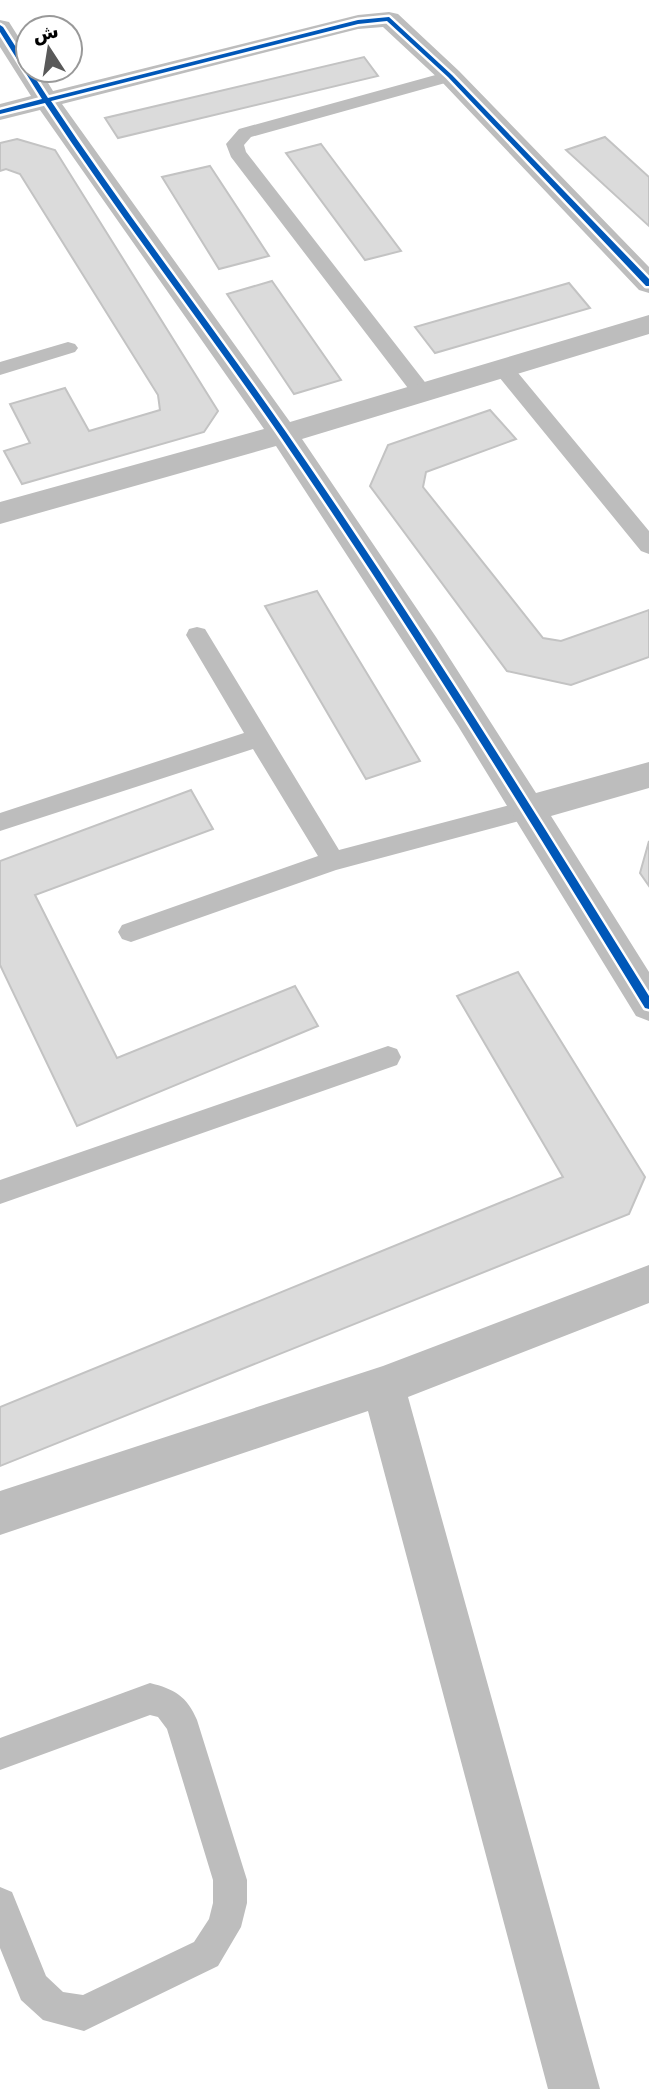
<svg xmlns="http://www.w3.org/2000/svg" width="649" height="2089" font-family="'DejaVu Sans','Noto Naskh Arabic',sans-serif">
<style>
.building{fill:#dbdbdb;stroke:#c3c3c3;stroke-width:2}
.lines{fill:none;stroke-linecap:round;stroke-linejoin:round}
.lane{fill:#bdbdbd;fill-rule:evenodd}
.street{fill:#bdbdbd;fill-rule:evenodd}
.cycleway-casing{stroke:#fff;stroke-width:5}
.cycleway{fill:#0057b8;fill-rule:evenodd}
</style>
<rect width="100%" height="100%" fill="#fff"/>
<!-- building -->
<path class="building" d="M364,57L378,76L118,138L105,118Z
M605,137L649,177V226L566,150Z
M17,139L55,150L218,411L204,432L22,484L4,451L30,443L10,404L65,388L89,431L160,410L158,395L20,174L6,169L0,171V143Z
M321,144L401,251L365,260L286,153Z
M210,166L269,256L219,269L162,177Z
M272,281L341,380L294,394L227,294Z
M569,283L590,308L435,353L415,327Z
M490,410L516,439L426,472L423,487L543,638L561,641L649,610V657L571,685L507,671L370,486L388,445Z
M317,591L420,761L366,779L265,606Z
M191,790L213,829L35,895L117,1058L295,986L318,1026L77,1126L0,965V861Z
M649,841V886L640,873Z
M518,972L645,1177L629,1214L0,1466V1407L563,1177L457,996Z"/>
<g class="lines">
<!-- lane -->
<path class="lane" d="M450,71L456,72L459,76L456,80L251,137L244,145L246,152L428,386L431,391L428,396H414L231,157L226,144L239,129Z
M68,342L75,344L78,348L75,352L0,375V362Z
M502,361L509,362L649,531V554L641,551L495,372L492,367L495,362Z
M197,627L205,629L339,850L529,800L538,802L541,809L538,816L336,870L131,942L122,939L118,932L122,925L318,856L253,749L0,831V813L244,733L186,635L189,629Z
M388,1046L397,1049L401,1057L397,1065L0,1204V1180Z
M150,1683C174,1689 187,1696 197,1720L247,1880V1903L241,1927L218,1966L84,2031L43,2020L21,2000L0,1948V1887L12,1892L46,1976L63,1992L83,1995L194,1942L209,1919L213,1903V1880L167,1729L158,1717L150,1715L0,1770V1738Z"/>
<!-- street -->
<path class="street" d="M389,12L398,14L459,71L649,267V293L639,290L441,81L383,27L358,29L62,104L290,422L649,315V334L302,439L436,637L536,793L649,762V788L551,816L649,972V1021L636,1016L458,726L276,446L0,524V502L264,429L40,110L0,120V104L31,96L0,47V20L9,22L28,52V70H40L53,91L358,15Z
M649,1265V1303L408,1397L600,2089H548L368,1411L0,1535V1491L383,1366Z"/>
<defs>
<path id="cycleway" d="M389,17L452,75L649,279V286H646L448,77L387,21L358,24L51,101C126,214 209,321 286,432C413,616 531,806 649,996V1009L645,1008C527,816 409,624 281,437C204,325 120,217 45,103L0,114V110L42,99L0,32V25L3,27L28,66V70H30L48,98L358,20Z"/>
</defs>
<!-- cycleway casing -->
<use href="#cycleway" class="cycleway-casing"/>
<!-- cycleway -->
<use href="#cycleway" class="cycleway"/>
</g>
<!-- north arrow -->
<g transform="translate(49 49) rotate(348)"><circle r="33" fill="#ffffff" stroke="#999999" stroke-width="2"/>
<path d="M0-5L12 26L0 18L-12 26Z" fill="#595959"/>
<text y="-10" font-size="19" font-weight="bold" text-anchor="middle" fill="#000000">ش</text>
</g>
</svg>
